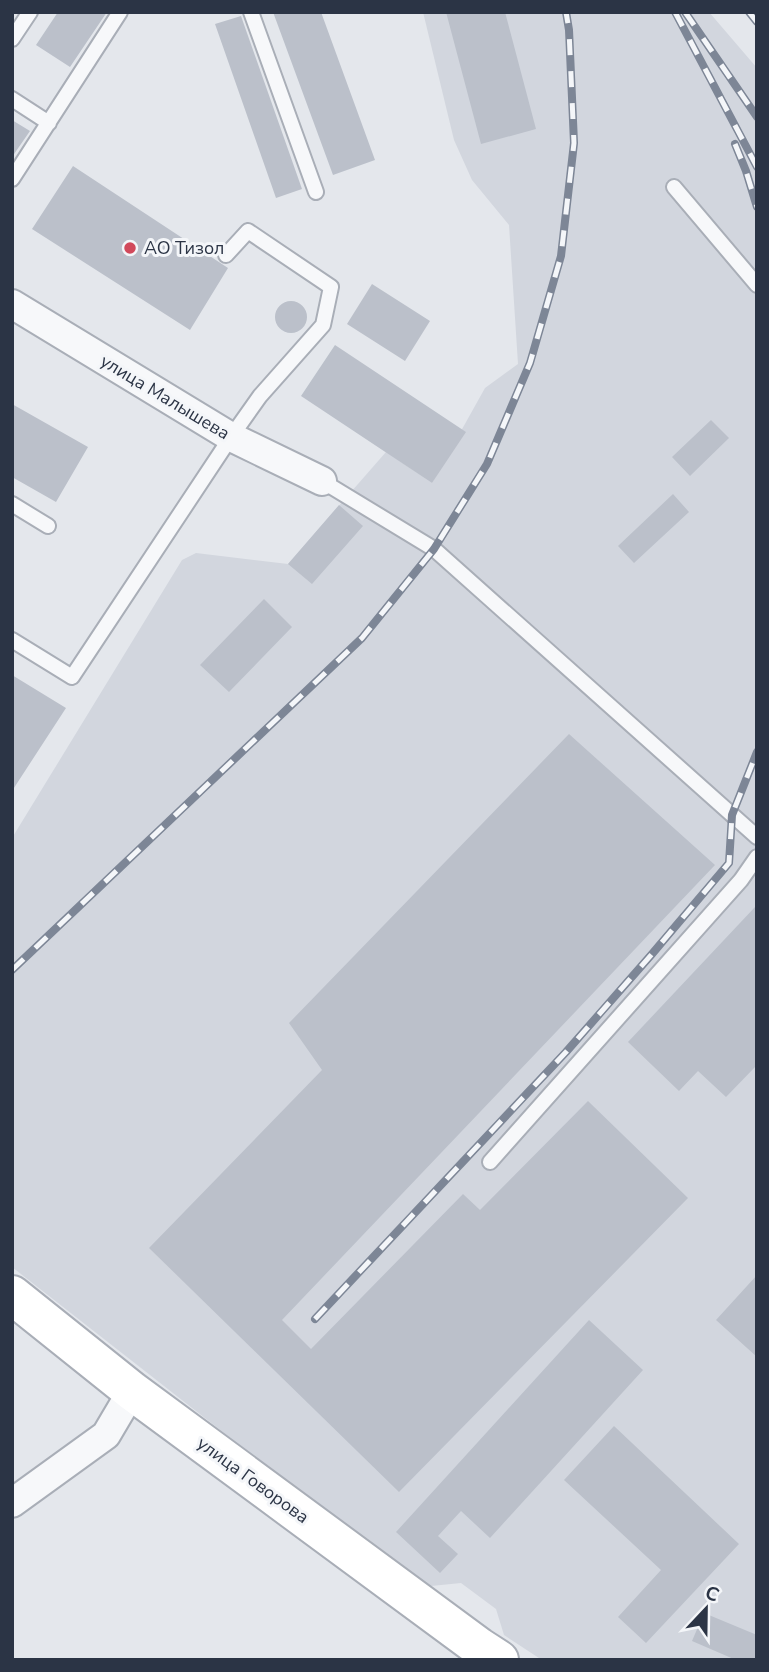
<svg xmlns="http://www.w3.org/2000/svg" width="769" height="1672" font-family="'Nunito Sans',sans-serif">
<style>
.built{fill:#d2d6de}
.building{fill:#bbc0ca}
.lines{fill:none;stroke-linecap:round;stroke-linejoin:round}
.lane-casing{stroke:#a9aeb7;stroke-width:18}
.street-casing{stroke:#a9aeb7;stroke-width:32}
.secondary-casing{stroke:#a9aeb7;stroke-width:42}
.lane{stroke:#f7f8fa;stroke-width:14}
.street{stroke:#f7f8fa;stroke-width:28}
.secondary{stroke:#fff;stroke-width:38}
.rail-casing{stroke:#7d8696;stroke-width:8}
.rail{stroke:#f4f6f9;stroke-width:5;stroke-dasharray:16;stroke-linecap:butt}
.poi-dot{fill:#d1495b;stroke:#f4f6f9;stroke-width:2.5}
.labels{text-anchor:middle;stroke-width:6;stroke-linejoin:round;paint-order:stroke}
.poi-label{font-size:18px;fill:#2b3445;stroke:#f4f6f9;text-anchor:start}
.street-label{font-size:18px;fill:#2b3445;stroke:#f4f6f9}
</style>
<rect width="100%" height="100%" fill="#e4e7ec"/>
<!-- built -->
<path class="built" d="M423,12H709L757,68V1660H542L504,1635L496,1609L461,1583L421,1587L12,1267V838L182,560L196,553L288,564L386,452L432,483L485,388L518,364L509,225L472,180L454,140Z"/>
<!-- building -->
<path class="building" d="M58,12H107L70,67L36,45Z
M273,12H321L375,160L333,175Z
M446,12H505L536,129L481,144Z
M241,16L302,189L276,198L215,24Z
M12,120L30,131L12,157Z
M73,166L228,268L190,330L32,229Z
M372,284L430,321L405,361L347,324Z
M275 317a16 16 0 1 1 32 0a16 16 0 1 1-32 0Z
M335,345L466,432L432,483L301,396Z
M12,404L88,447L56,502L12,477Z
M711,420L729,438L690,476L672,457Z
M673,494L689,512L634,563L618,546Z
M339,505L363,526L312,584L288,564Z
M264,599L292,627L229,692L200,665Z
M12,675L66,708L12,791Z
M569,734L715,865L282,1320L311,1349L463,1194L480,1210L588,1101L688,1198L399,1492L149,1248L322,1070L289,1023Z
M755,907L757,908V1065L726,1097L698,1071L679,1091L628,1042Z
M757,1275V1357L716,1320Z
M589,1320L643,1370L490,1538L461,1511L438,1536L458,1554L440,1573L396,1532Z
M614,1426L739,1544L646,1643L618,1617L661,1570L564,1480Z
M704,1613L757,1635V1660H736L692,1641Z"/>
<g class="lines">
<defs>
<path id="lane" d="M251,12L316,192
M12,39L30,12
M12,99L49,123
M12,179L120,12
M674,187L757,285
M322,481L434,549L757,837
M12,504L48,526
M12,640L72,677L231,437L260,396L323,325L331,287L248,231L226,255
M490,1162L741,880L757,857"/>
<path id="street" d="M12,304L231,437L322,481
M12,1503L106,1435L132,1391"/>
<path id="secondary" d="M12,1295L132,1391L479,1647L499,1660"/>
</defs>
<!-- lane casing -->
<use href="#lane" class="lane-casing"/>
<!-- street casing -->
<use href="#street" class="street-casing"/>
<!-- secondary casing -->
<use href="#secondary" class="secondary-casing"/>
<!-- lane -->
<use href="#lane" class="lane"/>
<!-- street -->
<use href="#street" class="street"/>
<!-- secondary -->
<use href="#secondary" class="secondary"/>
<defs>
<path id="rail" d="M675,12L757,167
M685,12L757,117
M749,12L757,22
M735,144L746,171L757,207
M12,970L362,638L434,549L487,464L530,363L561,256L574,143L569,30L566,12
M315,1319L566,1052L652,954L729,863L732,815L757,752"/>
</defs>
<!-- rail casing -->
<use href="#rail" class="rail-casing"/>
<!-- rail -->
<use href="#rail" class="rail"/>
</g>
<!-- markers -->
<circle class="poi-dot" cx="130" cy="248" r="7"/>
<g class="labels">
<!-- poi labels -->
<g class="poi-label">
<text x="144" y="254">АО Тизол</text>
</g>
<!-- street labels -->
<g class="street-label">
<text transform="translate(165 397) rotate(31)" y="6">улица Малышева</text>
<text transform="translate(253 1480) rotate(36)" y="6">улица Говорова</text>
</g>
</g>
<!-- border -->
<rect width="769" height="1672" fill="none" stroke="#2b3445" stroke-width="28"/>
<!-- north arrow -->
<g transform="translate(706 1609) rotate(22)" stroke="#f4f6f9" stroke-width="5" paint-order="stroke">
<path d="M0-5L12 26L0 18L-12 26Z" fill="#2b3445"/>
<text y="-10" font-size="19" font-weight="bold" text-anchor="middle" fill="#2b3445">С</text>
</g>
</svg>
